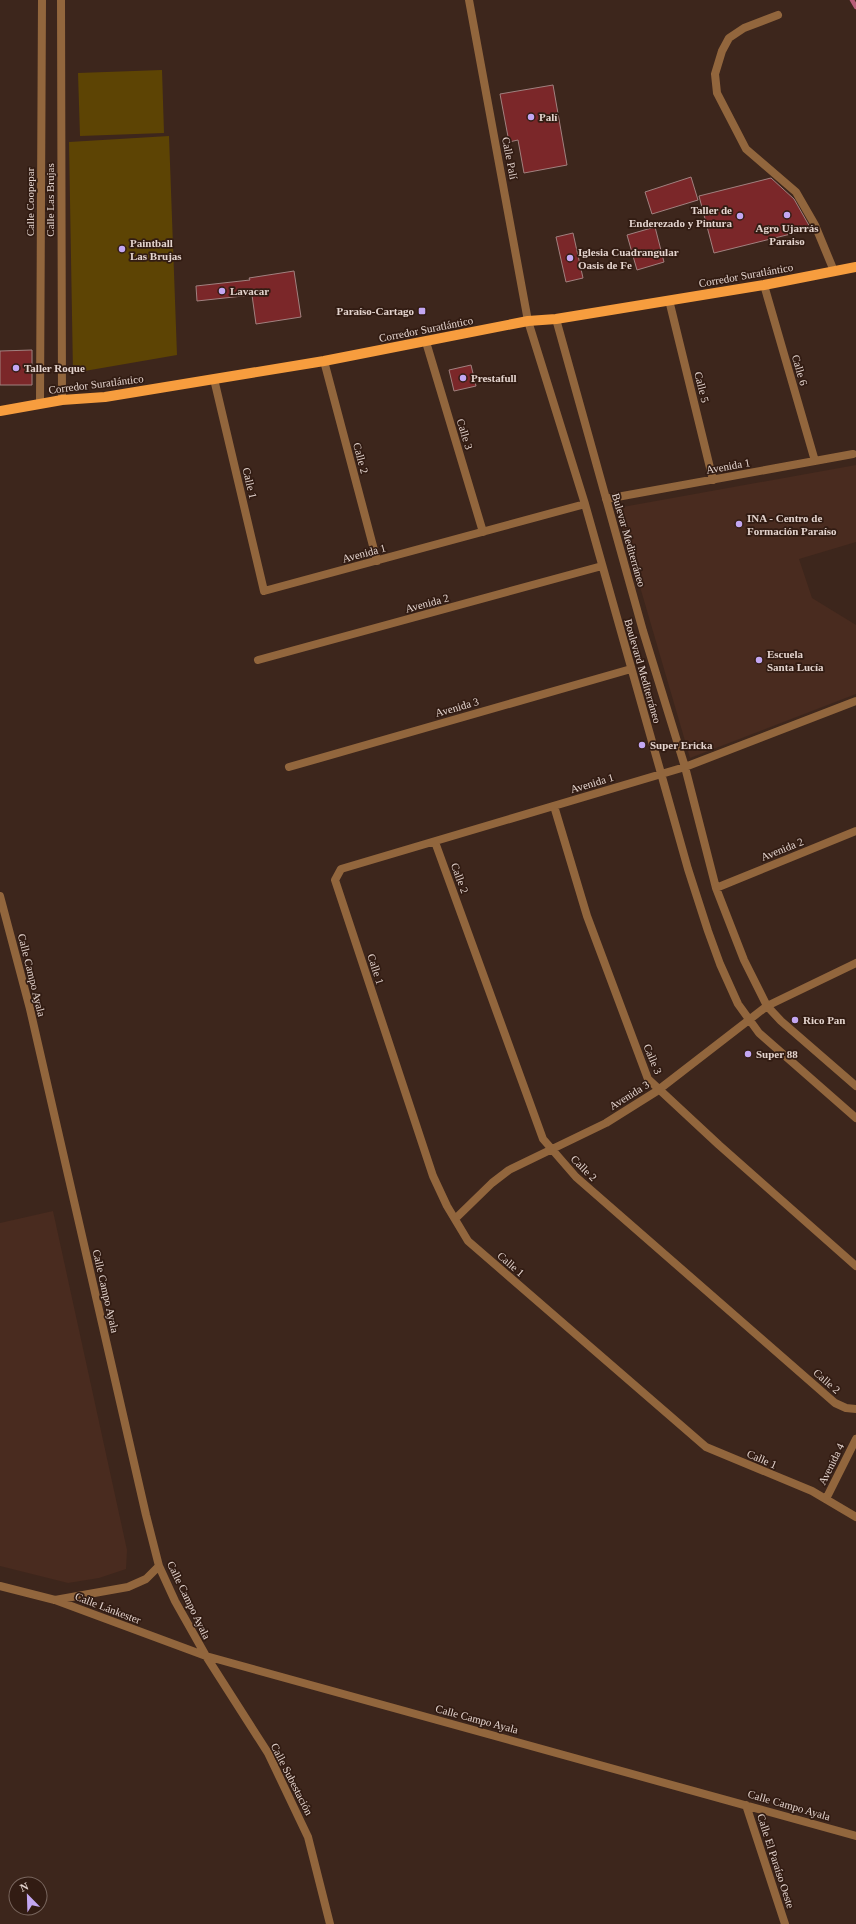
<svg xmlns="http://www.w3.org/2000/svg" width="856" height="1924" font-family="Georgia,serif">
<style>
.built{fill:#492b1f}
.green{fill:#5d4404}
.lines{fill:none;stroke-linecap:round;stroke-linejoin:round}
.stream{stroke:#b65e79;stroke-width:4.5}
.building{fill:#7b2729;stroke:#a1817f}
.street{stroke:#92663d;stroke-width:8}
.primary{stroke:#f79d3e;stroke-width:10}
.poi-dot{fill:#c3a7f2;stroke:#321c13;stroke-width:1.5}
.labels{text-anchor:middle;stroke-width:3.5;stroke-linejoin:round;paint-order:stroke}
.poi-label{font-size:11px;font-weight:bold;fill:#e4d4ce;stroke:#321c13;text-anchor:start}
.street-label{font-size:11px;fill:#e4d4ce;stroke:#321c13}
</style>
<rect width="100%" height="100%" fill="#3d261c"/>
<!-- built -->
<path class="built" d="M856,465V542L799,559L812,598L856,625V694L690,758L617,508Z
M53,1211L127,1550L126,1569L99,1578L68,1583L0,1566V1223Z"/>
<!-- green -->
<path class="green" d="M162,70L164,133L80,136L78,73Z
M169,136L177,355L73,373L69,142Z"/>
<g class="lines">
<!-- stream -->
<path class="stream" d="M852,0L856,7"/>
</g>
<!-- building -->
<path class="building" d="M553,85L567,165L524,173L518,140L509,142L500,94Z
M691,177L698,200L652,214L645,192Z
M771,178L794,199L811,229L714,253L699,196Z
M655,227L664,262L637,270L627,235Z
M573,233L583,278L566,282L556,237Z
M294,271L301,317L256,324L252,295L197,301L196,286L250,280L249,278Z
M32,350V385H0V351Z
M471,365L476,386L454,391L449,370Z"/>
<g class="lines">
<!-- street -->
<path class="street" d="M61,0L62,400
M469,0L528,321L585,504L688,869L708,931L720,964L738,1004L759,1033L856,1118
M778,15L744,28L729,38L722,51L715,74L717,93L746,149L796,192L815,225L834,271
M764,285L815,461
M669,300L713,480
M556,319L643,631L685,767L716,888L744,960L767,1006L781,1021L856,1086
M426,342L483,532
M324,361L377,561
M214,379L264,591L585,504
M40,403L42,0
M606,499L853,454
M258,660L602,566
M856,701L685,767L341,869L335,880L433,1176L447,1206L468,1241L706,1447L812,1491L856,1517
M289,767L631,669
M554,806L587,916L648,1079L719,1145L856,1266
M435,842L543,1139L576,1177L835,1403L846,1408L856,1409
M716,888L856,831
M0,896L30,1009L146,1515L159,1566L175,1601L206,1656L268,1753L308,1837L330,1924
M455,1219L492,1183L509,1170L606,1123L657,1091L767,1006L856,963
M826,1499L856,1439
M0,1586L55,1600L206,1656L856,1836
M55,1600L128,1587L146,1579L159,1566
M746,1805L785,1924"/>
<!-- primary -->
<path class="primary" d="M0,411L62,400L105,397L324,361L528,321L556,319L764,285L856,267"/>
</g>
<!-- markers -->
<g class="poi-dot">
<circle cx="531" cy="117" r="4"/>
<circle cx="787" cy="215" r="4"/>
<circle cx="740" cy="216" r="4"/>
<circle cx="122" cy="249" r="4"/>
<circle cx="570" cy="258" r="4"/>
<circle cx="222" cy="291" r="4"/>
<rect x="418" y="307" width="8" height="8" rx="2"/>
<circle cx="16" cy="368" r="4"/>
<circle cx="463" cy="378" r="4"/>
<circle cx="739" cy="524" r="4"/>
<circle cx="759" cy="660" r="4"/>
<circle cx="642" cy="745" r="4"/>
<circle cx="795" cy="1020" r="4"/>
<circle cx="748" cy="1054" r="4"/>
</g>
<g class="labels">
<!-- poi labels -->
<g class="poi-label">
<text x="539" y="121">Palí</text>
<text x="732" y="214" text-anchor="end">Taller de<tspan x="732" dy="13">Enderezado y Pintura</tspan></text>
<text x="787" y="232" text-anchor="middle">Agro Ujarrás<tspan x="787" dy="13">Paraiso</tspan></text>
<text x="130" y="247">Paintball<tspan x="130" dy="13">Las Brujas</tspan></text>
<text x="578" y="256">Iglesia Cuadrangular<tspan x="578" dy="13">Oasis de Fe</tspan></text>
<text x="230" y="295">Lavacar</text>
<text x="414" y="315" text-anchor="end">Paraíso-Cartago</text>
<text x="24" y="372">Taller Roque</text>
<text x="471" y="382">Prestafull</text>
<text x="747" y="522">INA - Centro de<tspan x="747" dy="13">Formación Paraíso</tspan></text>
<text x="767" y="658">Escuela<tspan x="767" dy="13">Santa Lucía</tspan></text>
<text x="650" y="749">Super Ericka</text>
<text x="803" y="1024">Rico Pan</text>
<text x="756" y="1058">Super 88</text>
</g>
<!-- street labels -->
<g class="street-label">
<text transform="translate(510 158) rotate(79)" y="4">Calle Palí</text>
<text transform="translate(50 200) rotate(-90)" y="4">Calle Las Brujas</text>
<text transform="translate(30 202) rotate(-90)" y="4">Calle Coopepar</text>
<text transform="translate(746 275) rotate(-10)" y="4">Corredor Suratlántico</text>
<text transform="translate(426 329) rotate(-11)" y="4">Corredor Suratlántico</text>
<text transform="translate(800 370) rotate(74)" y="4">Calle 6</text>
<text transform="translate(96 384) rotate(-7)" y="4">Corredor Suratlántico</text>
<text transform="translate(702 387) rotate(76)" y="4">Calle 5</text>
<text transform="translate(465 434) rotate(73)" y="4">Calle 3</text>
<text transform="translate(361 458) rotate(75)" y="4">Calle 2</text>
<text transform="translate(728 466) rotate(-10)" y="4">Avenida 1</text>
<text transform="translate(250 483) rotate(77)" y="4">Calle 1</text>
<text transform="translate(629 540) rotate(74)" y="4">Bulevar Mediterráneo</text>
<text transform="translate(364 553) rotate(-15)" y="4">Avenida 1</text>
<text transform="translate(427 603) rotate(-15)" y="4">Avenida 2</text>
<text transform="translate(643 671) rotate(74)" y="4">Boulevard Mediterráneo</text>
<text transform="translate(457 707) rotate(-16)" y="4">Avenida 3</text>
<text transform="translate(592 783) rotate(-17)" y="4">Avenida 1</text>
<text transform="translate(782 849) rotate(-22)" y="4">Avenida 2</text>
<text transform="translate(460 878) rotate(70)" y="4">Calle 2</text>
<text transform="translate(376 969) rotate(72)" y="4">Calle 1</text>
<text transform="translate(32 975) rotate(76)" y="4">Calle Campo Ayala</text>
<text transform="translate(653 1059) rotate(67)" y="4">Calle 3</text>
<text transform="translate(629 1095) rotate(-32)" y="4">Avenida 3</text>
<text transform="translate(584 1168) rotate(45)" y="4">Calle 2</text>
<text transform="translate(511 1264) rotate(41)" y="4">Calle 1</text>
<text transform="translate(106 1291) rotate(77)" y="4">Calle Campo Ayala</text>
<text transform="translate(827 1381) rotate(41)" y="4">Calle 2</text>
<text transform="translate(762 1459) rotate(23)" y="4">Calle 1</text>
<text transform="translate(831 1464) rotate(-64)" y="4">Avenida 4</text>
<text transform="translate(189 1600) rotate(64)" y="4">Calle Campo Ayala</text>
<text transform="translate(108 1608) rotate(21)" y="4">Calle Lánkester</text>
<text transform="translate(477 1719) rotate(15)" y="4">Calle Campo Ayala</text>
<text transform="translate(292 1779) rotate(63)" y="4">Calle Subestación</text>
<text transform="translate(789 1805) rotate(16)" y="4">Calle Campo Ayala</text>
<text transform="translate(776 1861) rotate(72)" y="4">Calle El Paraíso Oeste</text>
</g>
</g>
<!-- north arrow -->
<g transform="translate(28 1896) rotate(337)"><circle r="19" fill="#321c13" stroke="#79665e"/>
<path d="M0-3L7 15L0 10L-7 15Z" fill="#c3a7f2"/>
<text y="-6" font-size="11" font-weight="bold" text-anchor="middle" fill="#e4d4ce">N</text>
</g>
</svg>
